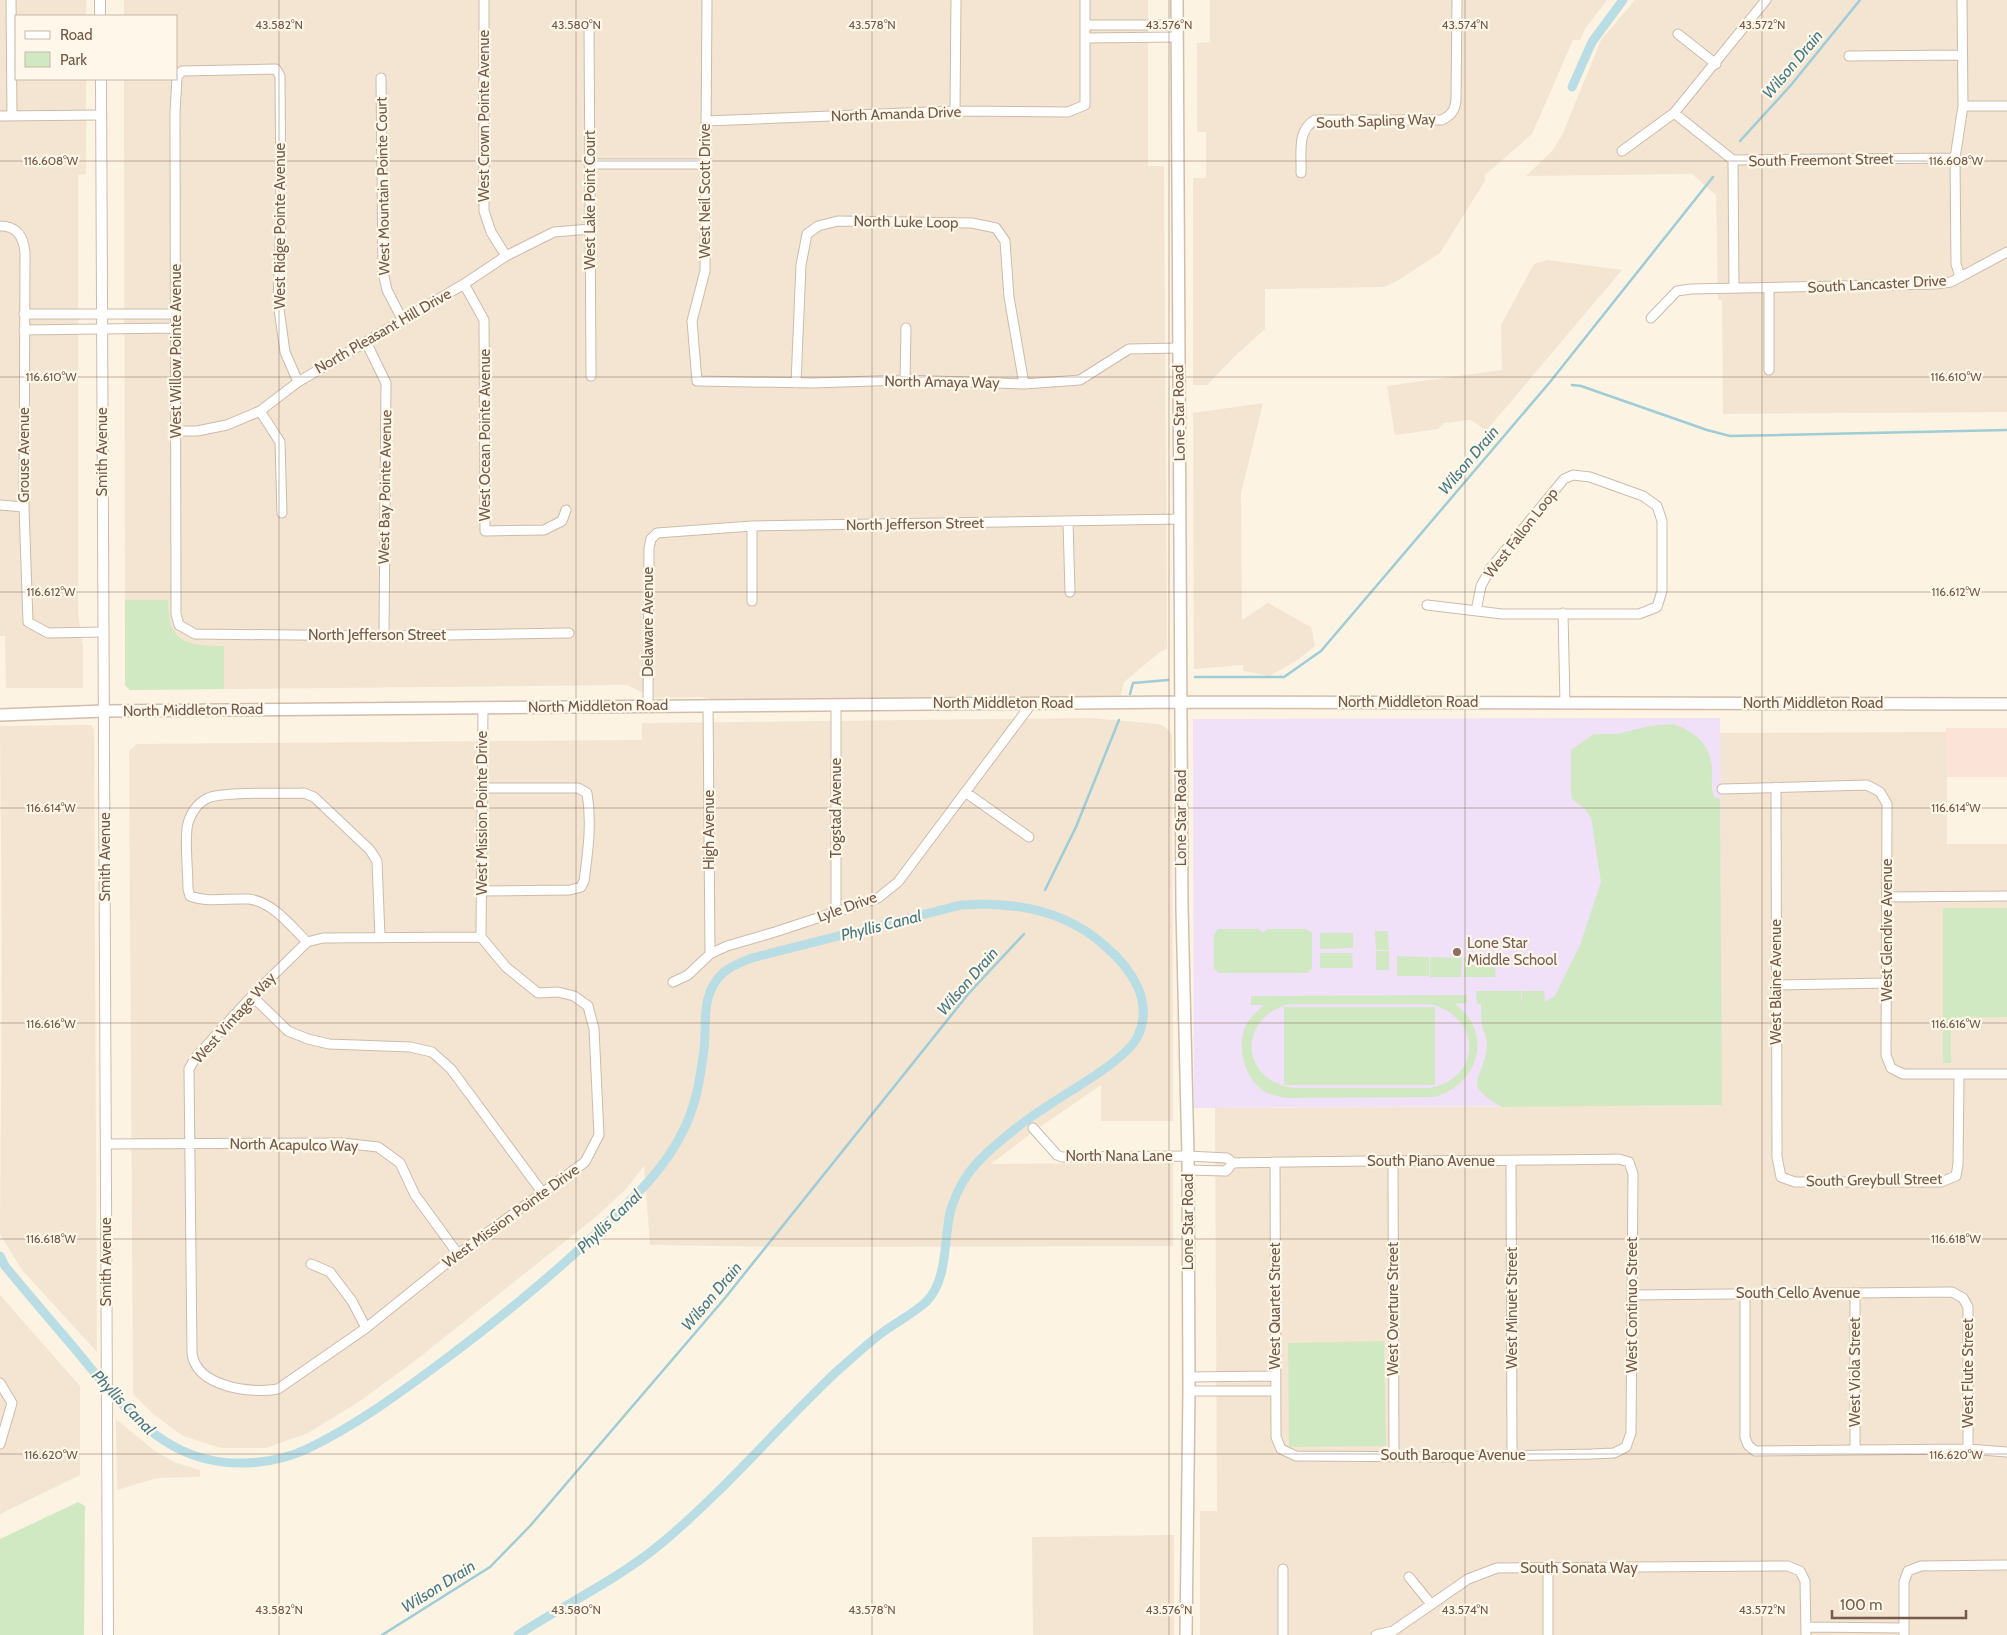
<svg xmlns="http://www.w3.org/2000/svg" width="2007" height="1635" font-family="Cabin,sans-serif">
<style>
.residential{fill:#f3e5d2}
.commercial{fill:#fce3d7}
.education{fill:#f0e0f8}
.green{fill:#d1e9c2;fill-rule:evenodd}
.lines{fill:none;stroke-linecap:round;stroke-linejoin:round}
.stream{stroke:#9eccd7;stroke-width:2.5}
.canal{stroke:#b8dde5;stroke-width:9}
.minor-casing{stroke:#cdbbaa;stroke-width:11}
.tertiary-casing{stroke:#cdbbaa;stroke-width:12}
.secondary-casing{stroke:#d2bdaa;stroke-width:14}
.minor{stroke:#fff;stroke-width:9}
.tertiary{stroke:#fff;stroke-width:10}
.secondary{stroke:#fff;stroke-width:11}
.ticks{fill:none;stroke:#745a49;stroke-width:1;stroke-opacity:0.45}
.education-dot{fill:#8d6e63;stroke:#fff7e9;stroke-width:2}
.labels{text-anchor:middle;stroke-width:4.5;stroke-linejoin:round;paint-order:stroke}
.street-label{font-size:15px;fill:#745a49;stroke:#fff7e9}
.education-label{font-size:15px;fill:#785e54;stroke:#fff7e9;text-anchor:start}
.water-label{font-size:16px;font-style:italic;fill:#437a87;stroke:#fff7e9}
.ticks-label{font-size:12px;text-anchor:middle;fill:#745a49;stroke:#fff7e9;stroke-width:4.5;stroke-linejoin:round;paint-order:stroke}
</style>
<rect width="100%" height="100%" fill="#fcf3e3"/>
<!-- residential -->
<path class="residential" d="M0,0H86V16H16V79H86V174L78,175V613L83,646V688H6L5,636H0Z
M124,0H1148V166H1164L1167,649L1160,652L1124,682L1120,698L724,702L700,697L654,698L627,685L130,690L125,685L124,79H176V16H124Z
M1210,0H1607L1585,29L1580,40H1573L1532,134L1484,176L1486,179L1440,253L1397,281L1384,287L1265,289V329L1236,355L1207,385H1193V178H1206V132H1197V43L1210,42Z
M1635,0H2007V412L1723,414L1722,300H1718L1716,195L1692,174L1526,176L1553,150L1563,133L1601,40Z
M1548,260L1622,270L1486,431L1473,421L1468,420L1444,423L1438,429L1395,435L1387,386L1502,370L1501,325L1534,264Z
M1263,403L1241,494L1242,620L1268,603L1311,627L1315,646L1296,661L1269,676L1243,671V665L1194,669L1193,413Z
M1091,718L1158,724L1164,726L1172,734L1173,1121H1101V1085L1037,1129L991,1164L1173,1163V1246L788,1247L650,1245L644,1166L626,1189L597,1216L412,1363L360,1401L308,1433L266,1448H221L183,1436L152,1413L133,1394L129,751L137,744L642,740V723Z
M91,725L94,730L97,1352L22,1270L0,1234V1229L2,968L0,726Z
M1947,732V844H2007V1635H1200V1511H1217L1215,1108L1721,1105L1720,733Z
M0,1295L80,1386V1475L0,1514Z
M116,1419L155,1451L174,1462L200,1470V1477L157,1478L117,1490Z
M1174,1535V1635H1033L1032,1537Z"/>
<!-- commercial -->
<path class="commercial" d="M1946,728H2007V777H1947Z"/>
<!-- education -->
<path class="education" d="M1720,718L1722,1105L1194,1108L1193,719Z"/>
<!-- green -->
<path class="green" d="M125,600H168C168,643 186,646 224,646V689L130,690L125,685Z
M1673,724C1695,731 1711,745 1712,769C1712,778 1711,788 1714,797L1720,799L1722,1105L1502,1107C1460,1083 1483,1081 1487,1047C1488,1039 1483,1032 1482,1024C1481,1017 1481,1011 1481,1004H1477L1476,991H1521L1522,1004V991H1544L1545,1002L1555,996L1580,945L1601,882L1591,818L1585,809L1572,799L1571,795V750L1594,734H1617L1650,726Z
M1943,908H2007V1017L1951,1018V1063H1943Z
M1218,929H1258L1263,933L1267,929H1306L1312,933V969L1307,973H1219L1214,969V935Z
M1375,931H1388L1389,950H1376Z
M1320,933H1353V948L1320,949Z
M1376,951H1389V970H1376Z
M1320,953H1352L1353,968H1320Z
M1397,956L1429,957V976H1397Z
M1430,957L1462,958L1461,977H1430Z
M1464,957H1496L1495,977H1464Z
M1467,995V1003L1455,1004C1495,1034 1478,1085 1434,1097L1288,1098C1279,1097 1270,1095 1262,1090C1244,1076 1236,1046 1246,1025C1250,1017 1258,1011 1264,1005H1251V996ZM1289,1004H1429C1482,1015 1483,1079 1429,1088H1293C1240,1080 1237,1018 1289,1004Z
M1284,1007H1435V1085H1284Z
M1384,1341L1386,1446L1289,1447L1288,1343Z
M78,1502L85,1506L84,1635H0V1539Z"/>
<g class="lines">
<!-- stream -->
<path class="stream" d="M1740,141L1791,85L1860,0
M1572,385L1581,386L1707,430L1730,436L2007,430
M1195,677H1284L1321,651L1550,382L1713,177
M1130,694L1133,683L1168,680
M1045,890L1076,827L1119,720
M382,1635L490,1567L530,1526L725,1298L969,993L1024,934"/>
<!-- canal -->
<path class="canal" d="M1572,87L1592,42L1623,0
M0,1256L5,1266C28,1294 52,1322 75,1349C111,1392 148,1445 206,1459C238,1467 277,1463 307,1449C355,1426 397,1395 439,1364C498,1320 554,1275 606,1224C636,1195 663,1171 682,1133C696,1107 700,1079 704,1050C707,1023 700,994 723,973C730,966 742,962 752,958L961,905C1014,901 1065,910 1105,946C1131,968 1154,1001 1138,1036C1126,1061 1067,1092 1043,1109C1024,1121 990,1148 976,1164C965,1176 956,1193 951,1209C943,1238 949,1279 926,1302C914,1313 897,1322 883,1332C867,1344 851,1359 835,1373C777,1428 725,1490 663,1542C619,1579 565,1604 518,1635"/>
<defs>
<path id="minor" d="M11,0L12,116
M484,0V211L491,232L506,256
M707,0L705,271L692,321L697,381L813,383L905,380L1024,384L1080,380L1129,349L1178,348
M589,23L591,376
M1086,25H1176
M1678,34L1716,64
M1086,38L1177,37
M1849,56L1962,55
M381,78L383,272L387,290L402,319
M1963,106H2007
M955,111L956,0
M1674,113L1733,160L1955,158
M0,116L101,115
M706,121L955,111L1068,112L1085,105V0
M1622,151L1674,113L1766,0
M1733,160L1734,288
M589,164H706
M1301,173C1302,154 1296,131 1315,120H1442C1451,115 1455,111 1456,100L1457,0
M0,226C17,226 23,236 25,252L24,507L28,622L48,633L103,632
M1960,277L1956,264L1955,158L1963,106L1962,0
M464,284L484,320L485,531L544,530L562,521L566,510
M1769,288V370
M24,314H176
M1651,318L1677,291L1691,289L1936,284L1951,282L2007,252
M24,330L176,328
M366,342L386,383L384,636
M905,380L906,328
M298,382L285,352L278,302L281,216L280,76L276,69L182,71L177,77L175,113L176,614L179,625L195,634L384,636L569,633
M796,383L801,265L807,234L818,226L838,221L972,223L996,228L1005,241L1009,297L1024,384
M260,411L280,442L282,513
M177,431H197L227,425L260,411L298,382L464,284L506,256L554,232L590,229
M0,505L24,507
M1068,522L1070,592
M752,526V601
M1427,605L1502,614H1639L1657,607L1662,591V521L1657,506L1643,496L1590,477L1573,475L1564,479L1490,569L1481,586L1476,611
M1563,613L1565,703
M708,705L710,954
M648,706L649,548L651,539L657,533L752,526L1180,519
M1776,787L1777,1157L1781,1177L1795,1182H1941L1956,1176L1958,1164L1959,1075
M1722,789L1867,785L1880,792L1887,804L1886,1055L1891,1068L1903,1074H2007
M965,792L1029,837
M481,891L570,890L581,887L584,881C588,851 592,823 587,793L578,788H482
M1887,897L2007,896
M836,911V705
M481,937L323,938L307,942L252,996L196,1057L189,1069L192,1353C196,1387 251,1394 278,1389L366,1328L458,1254L585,1162L599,1135L594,1029L588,1006L574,996L558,992L538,993L506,967L481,937L483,707
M307,942C291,926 272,901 248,899C228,898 209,903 190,896L188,889C188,869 185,847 187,828C189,815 197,803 208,798C224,791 283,794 304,793L314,797L370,850L377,861L380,937
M673,982L688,975L710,954L727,946L775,932L878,898L898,882L1032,703
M1777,985L1887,983
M252,996L288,1031L308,1039L329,1044L410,1047L432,1052L451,1069L542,1192
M1033,1128L1057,1155L1062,1157L1188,1156L1227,1158L1233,1163L1226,1171L1188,1170
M106,1144L342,1143L378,1147L400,1163L415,1195L458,1254
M1511,1161L1512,1456
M1393,1162L1394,1455
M1233,1163C1362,1160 1490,1161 1619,1159L1629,1162L1633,1174L1631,1433L1626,1447L1614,1453L1592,1454L1447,1457L1296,1456L1281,1449L1276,1437L1275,1162
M311,1264L330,1272L352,1301L366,1328
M1855,1293V1450
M1745,1294V1437L1748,1445L1755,1451L1968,1449L2007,1452
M1632,1295L1952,1292L1963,1298L1968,1307V1449
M1189,1377L1276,1376
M0,1383L12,1403L0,1444
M1189,1391H1276
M1548,1568V1635
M1409,1577L1431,1604
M1806,1627L1904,1628
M1283,1635V1569
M1376,1635L1393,1631L1468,1579L1497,1568L1788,1566L1800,1571L1805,1581L1806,1635
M1904,1635V1582L1908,1571L1921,1566L2007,1565"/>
<path id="tertiary" d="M100,0V16
M101,79L108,1635"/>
<path id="secondary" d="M1177,0L1182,908L1188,1156L1189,1391L1186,1635
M0,715L104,711L1181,702L2007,704"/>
</defs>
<!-- minor casing -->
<use href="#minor" class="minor-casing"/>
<!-- tertiary casing -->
<use href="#tertiary" class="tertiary-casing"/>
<!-- secondary casing -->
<use href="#secondary" class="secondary-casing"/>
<!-- minor -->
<use href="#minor" class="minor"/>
<!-- tertiary -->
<use href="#tertiary" class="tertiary"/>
<!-- secondary -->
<use href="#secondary" class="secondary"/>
</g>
<!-- ticks -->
<path class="ticks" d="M279,0V1635M576,0V1635M872,0V1635M1169,0V1635M1465,0V1635M1762,0V1635M0,161H2007M0,377H2007M0,592H2007M0,808H2007M0,1023H2007M0,1239H2007M0,1454H2007"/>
<!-- markers -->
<circle class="education-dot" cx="1457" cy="952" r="5"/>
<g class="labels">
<!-- street labels -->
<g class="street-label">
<text transform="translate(896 114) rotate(-2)" y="5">North Amanda Drive</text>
<text transform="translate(484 116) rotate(-90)" y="5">West Crown Pointe Avenue</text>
<text transform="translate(1376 121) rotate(-2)" y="5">South Sapling Way</text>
<text transform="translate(1821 160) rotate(-1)" y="5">South Freemont Street</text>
<text transform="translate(383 186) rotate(-91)" y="5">West Mountain Pointe Court</text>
<text transform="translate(705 191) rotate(-90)" y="5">West Neil Scott Drive</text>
<text transform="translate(590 200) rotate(-90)" y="5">West Lake Point Court</text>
<text transform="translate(906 222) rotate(1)" y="5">North Luke Loop</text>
<text transform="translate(280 226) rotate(-90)" y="5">West Ridge Pointe Avenue</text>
<text transform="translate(1877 284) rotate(-3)" y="5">South Lancaster Drive</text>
<text transform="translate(383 331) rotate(-30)" y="5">North Pleasant Hill Drive</text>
<text transform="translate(176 351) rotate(-90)" y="5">West Willow Pointe Avenue</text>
<text transform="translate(942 382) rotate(1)" y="5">North Amaya Way</text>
<text transform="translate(1179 413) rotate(-91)" y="5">Lone Star Road</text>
<text transform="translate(485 435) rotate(-90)" y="5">West Ocean Pointe Avenue</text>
<text transform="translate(102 452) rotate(-90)" y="5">Smith Avenue</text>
<text transform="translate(24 455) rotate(-90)" y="5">Grouse Avenue</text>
<text transform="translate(385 487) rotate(-89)" y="5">West Bay Pointe Avenue</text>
<text transform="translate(915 524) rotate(-1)" y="5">North Jefferson Street</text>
<text transform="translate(1521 533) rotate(-52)" y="5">West Fallon Loop</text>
<text transform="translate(648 622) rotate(-90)" y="5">Delaware Avenue</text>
<text x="377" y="640">North Jefferson Street</text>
<text x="1408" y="707">North Middleton Road</text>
<text x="1003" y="708">North Middleton Road</text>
<text x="1813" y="708">North Middleton Road</text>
<text transform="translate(598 706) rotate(-1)" y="5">North Middleton Road</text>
<text transform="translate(193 710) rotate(-1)" y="5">North Middleton Road</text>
<text transform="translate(836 808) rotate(-90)" y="5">Togstad Avenue</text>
<text transform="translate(482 813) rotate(-90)" y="5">West Mission Pointe Drive</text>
<text transform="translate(1181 818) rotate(-90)" y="5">Lone Star Road</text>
<text transform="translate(709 830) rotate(-90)" y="5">High Avenue</text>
<text transform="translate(105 857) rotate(-90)" y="5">Smith Avenue</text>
<text transform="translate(847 907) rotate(-20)" y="5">Lyle Drive</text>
<text transform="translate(1887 930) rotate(-90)" y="5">West Glendive Avenue</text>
<text transform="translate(1776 982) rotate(-90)" y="5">West Blaine Avenue</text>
<text transform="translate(234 1018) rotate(-48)" y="5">West Vintage Way</text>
<text transform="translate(294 1145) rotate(1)" y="5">North Acapulco Way</text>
<text x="1119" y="1161">North Nana Lane</text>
<text x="1431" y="1166">South Piano Avenue</text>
<text transform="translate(1874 1180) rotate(-1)" y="5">South Greybull Street</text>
<text transform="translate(511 1216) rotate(-36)" y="5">West Mission Pointe Drive</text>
<text transform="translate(1188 1222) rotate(-90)" y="5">Lone Star Road</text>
<text transform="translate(106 1262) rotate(-90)" y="5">Smith Avenue</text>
<text x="1798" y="1298">South Cello Avenue</text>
<text transform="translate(1632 1305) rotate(-90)" y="5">West Continuo Street</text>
<text transform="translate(1275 1306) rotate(-90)" y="5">West Quartet Street</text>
<text transform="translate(1512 1308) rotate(-90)" y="5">West Minuet Street</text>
<text transform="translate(1393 1309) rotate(-90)" y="5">West Overture Street</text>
<text transform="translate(1855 1372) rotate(-90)" y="5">West Viola Street</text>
<text transform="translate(1968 1373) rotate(-90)" y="5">West Flute Street</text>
<text x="1453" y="1460">South Baroque Avenue</text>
<text x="1579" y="1573">South Sonata Way</text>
</g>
<!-- education labels -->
<g class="education-label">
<text x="1467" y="948">Lone Star<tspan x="1467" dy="17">Middle School</tspan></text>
</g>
<!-- water labels -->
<g class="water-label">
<text transform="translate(1792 64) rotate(-50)" y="6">Wilson Drain</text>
<text transform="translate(1468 460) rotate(-50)" y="6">Wilson Drain</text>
<text transform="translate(881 925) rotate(-14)" y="6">Phyllis Canal</text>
<text transform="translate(967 981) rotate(-49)" y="6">Wilson Drain</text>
<text transform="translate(609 1221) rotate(-44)" y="6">Phyllis Canal</text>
<text transform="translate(711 1296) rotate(-50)" y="6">Wilson Drain</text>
<text transform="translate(124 1402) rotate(46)" y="6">Phyllis Canal</text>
<text transform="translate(438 1586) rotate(-32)" y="6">Wilson Drain</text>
</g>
</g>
<g class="ticks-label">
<text x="279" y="29">43.582°N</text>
<text x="576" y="29">43.580°N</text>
<text x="872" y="29">43.578°N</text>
<text x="1169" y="29">43.576°N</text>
<text x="1465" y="29">43.574°N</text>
<text x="1762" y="29">43.572°N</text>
<text x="1956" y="165">116.608°W</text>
<text x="51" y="165">116.608°W</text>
<text x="1956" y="381">116.610°W</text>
<text x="51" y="381">116.610°W</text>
<text x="1956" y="596">116.612°W</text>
<text x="51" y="596">116.612°W</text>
<text x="1956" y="812">116.614°W</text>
<text x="51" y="812">116.614°W</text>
<text x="1956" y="1028">116.616°W</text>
<text x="51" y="1028">116.616°W</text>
<text x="1956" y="1243">116.618°W</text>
<text x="51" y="1243">116.618°W</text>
<text x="1956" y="1459">116.620°W</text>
<text x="51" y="1459">116.620°W</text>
<text x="279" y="1614">43.582°N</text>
<text x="576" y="1614">43.580°N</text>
<text x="872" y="1614">43.578°N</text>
<text x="1169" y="1614">43.576°N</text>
<text x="1465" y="1614">43.574°N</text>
<text x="1762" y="1614">43.572°N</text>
</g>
<!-- legend -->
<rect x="15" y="15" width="162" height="65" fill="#fff7e9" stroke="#c7b8a9"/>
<rect x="25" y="31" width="25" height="8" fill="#ffffff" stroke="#c7b8a9"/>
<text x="60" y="40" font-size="15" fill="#745a49">Road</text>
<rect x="25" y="52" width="25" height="15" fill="#d1e9c2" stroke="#c7b8a9"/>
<text x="60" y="65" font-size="15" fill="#745a49">Park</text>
<!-- scale -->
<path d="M1832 1610v8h134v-8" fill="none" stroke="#745a49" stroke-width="2.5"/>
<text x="1840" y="1610" font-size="15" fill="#745a49" stroke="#fff7e9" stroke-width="4" paint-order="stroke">100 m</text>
</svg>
